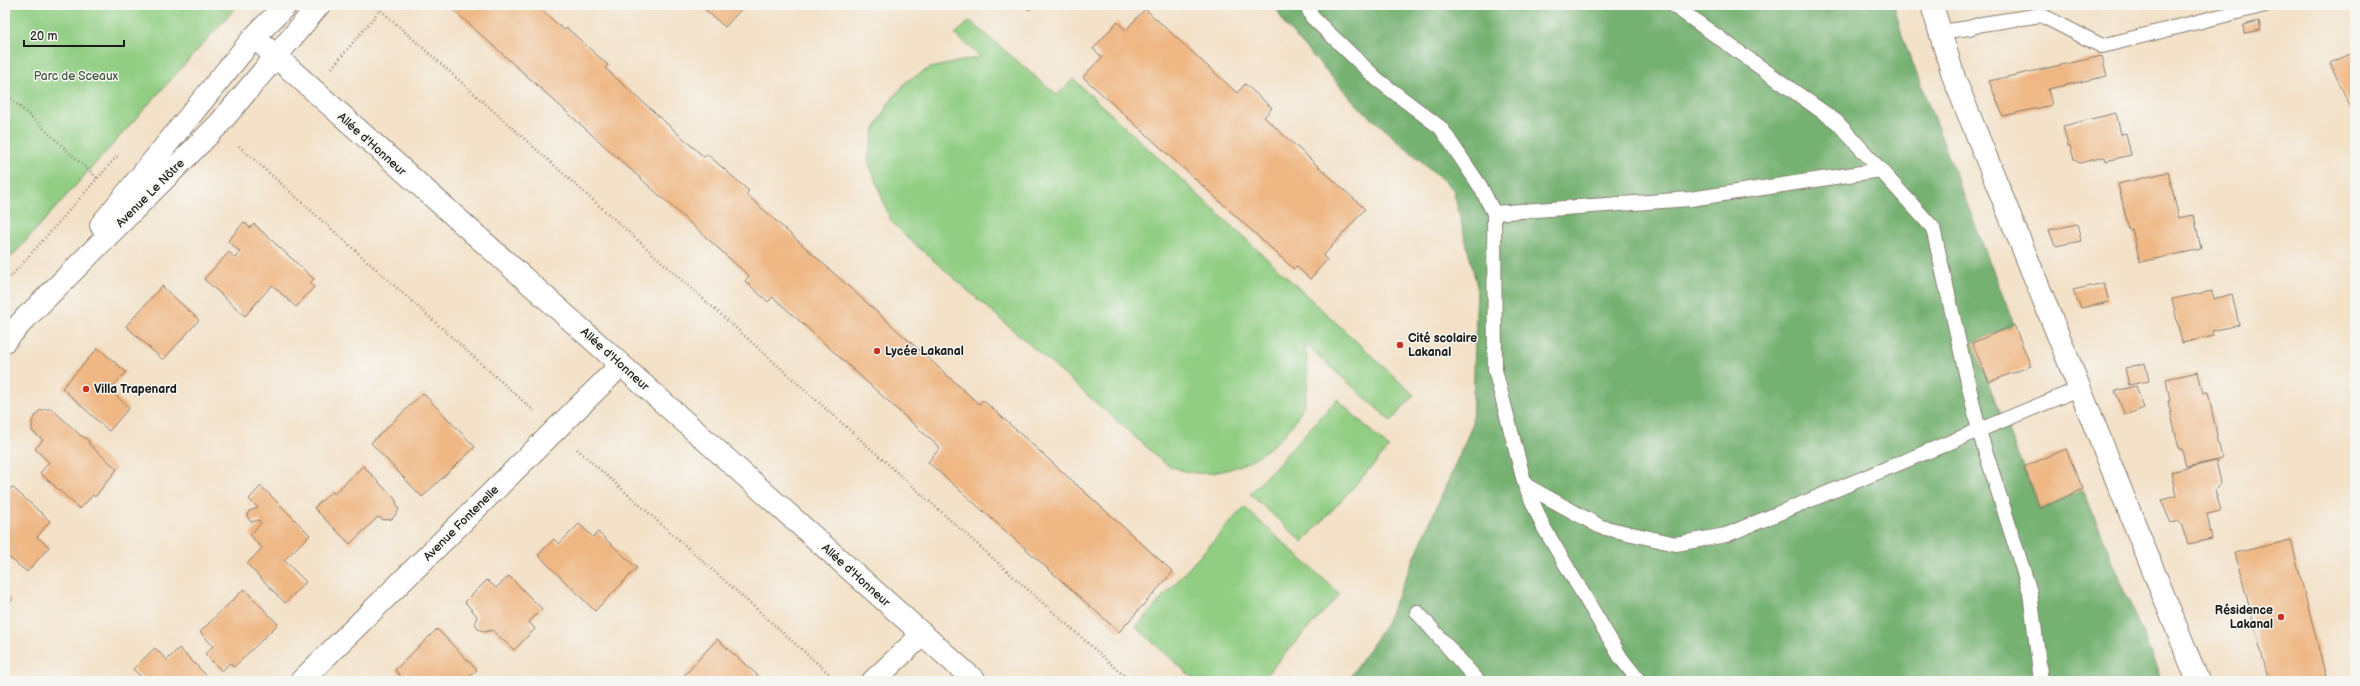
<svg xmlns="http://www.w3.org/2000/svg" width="2360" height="686" font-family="'Balsamiq Sans',sans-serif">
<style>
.green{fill:#91ce83;stroke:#567550}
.forest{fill:#74b171;stroke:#486646}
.building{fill:#efb784}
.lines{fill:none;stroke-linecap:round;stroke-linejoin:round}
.lane-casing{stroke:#887e72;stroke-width:16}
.street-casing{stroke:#887e72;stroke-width:24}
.secondary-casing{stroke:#887e72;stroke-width:24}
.path{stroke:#887e72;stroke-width:2.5;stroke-dasharray:1 3;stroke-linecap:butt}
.lane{stroke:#fff;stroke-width:14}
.street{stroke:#fff;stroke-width:22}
.secondary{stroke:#fff;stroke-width:22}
.poi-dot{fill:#c8321e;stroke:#f6f6f2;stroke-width:1.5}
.labels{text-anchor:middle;stroke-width:3;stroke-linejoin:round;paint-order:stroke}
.park-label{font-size:12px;fill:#455a40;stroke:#f6f6f2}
.street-label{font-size:12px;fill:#1c1c1c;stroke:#f6f6f2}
.poi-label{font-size:12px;font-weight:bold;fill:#1c1c1c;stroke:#f6f6f2;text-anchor:start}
</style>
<rect width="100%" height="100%" fill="#f6f6f2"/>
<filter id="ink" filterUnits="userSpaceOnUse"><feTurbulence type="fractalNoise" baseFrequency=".025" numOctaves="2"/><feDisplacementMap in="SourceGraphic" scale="8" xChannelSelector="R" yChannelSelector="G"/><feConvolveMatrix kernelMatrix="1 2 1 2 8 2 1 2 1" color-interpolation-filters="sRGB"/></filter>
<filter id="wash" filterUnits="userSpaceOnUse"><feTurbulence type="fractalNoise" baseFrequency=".012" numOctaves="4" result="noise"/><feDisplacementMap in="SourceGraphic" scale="16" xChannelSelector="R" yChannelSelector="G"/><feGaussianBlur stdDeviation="0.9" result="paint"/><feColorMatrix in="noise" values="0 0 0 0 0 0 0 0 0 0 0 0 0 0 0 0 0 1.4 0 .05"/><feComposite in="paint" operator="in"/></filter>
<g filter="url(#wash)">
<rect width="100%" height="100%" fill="#f3e1c8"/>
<!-- green -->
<path class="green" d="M5,5H238L5,264Z
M970,21L1057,95L1073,79L1414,395L1391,421L1306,345C1306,362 1310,379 1306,396C1296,440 1235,481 1190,472C1182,471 1175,468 1167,465L908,238L891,221L868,160L874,131L888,104L907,81L930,68L980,57L955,34Z
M1337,399L1389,448L1303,542L1250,494Z
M1244,507L1340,594L1260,681H1196L1136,627Z"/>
<!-- forest -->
<path class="forest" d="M1275,5H1894L1903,39L2014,325L1972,343L2040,509L2083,489L2162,681H1347L1385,625L1472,426L1477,286L1453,189L1357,105L1285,25Z"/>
<g id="blocks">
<!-- building -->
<path class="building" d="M448,5H536L564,30L567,28L608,65L605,68L704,157L707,154L749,191L746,194L979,404L983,400L1173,572L1119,632L928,462L940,448L773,297L768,302L745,281L749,276Z
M700,5H745L725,27Z
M1024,5H1034L1029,10Z
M1145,9L1237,93L1245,84L1272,108L1264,117L1365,209L1323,256L1327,260L1310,279L1296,266L1294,269L1083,77L1102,57L1093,49L1117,22L1126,30Z
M2259,21L2261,30L2244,33L2243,25Z
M2355,52V117L2330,63Z
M2102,56L2107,76L2048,89L2052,105L2003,116L1989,81Z
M2116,113L2121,134L2126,133L2131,155L2106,161L2105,157L2079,163L2074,159L2070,146H2068L2063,126Z
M2168,172L2179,218L2194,215L2201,249L2140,262L2132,229L2129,230L2118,184Z
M244,222L250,228L254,224L314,279L310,283L314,287L296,307L272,285L245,316L204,279L229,252L235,258L240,252L228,241Z
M2077,224L2081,241L2055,246L2049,230Z
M2104,283L2109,302L2081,308L2073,290Z
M162,286L199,320L163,360L126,326Z
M2212,291L2214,299L2232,294L2239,325L2212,331L2213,336L2182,343L2172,299Z
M2014,325L2031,366L1989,382L1972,343Z
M98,348L126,372L110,390L129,408L109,431L62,388Z
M2145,363L2149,381L2129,385L2125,368Z
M2198,372L2203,393L2208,392L2222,459L2186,467L2182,449H2179L2168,401H2170L2166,379Z
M2136,386L2144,408L2125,415L2115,391Z
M423,393L475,447L422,497L371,443Z
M47,409H52L80,435L88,440L90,445L117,469L95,497L93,495L80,509L40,473L49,462L35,449L43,440L32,431V421L39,411Z
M2066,449L2083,489L2040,509L2024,467Z
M2216,461L2221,483L2215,490L2221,511L2207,514L2212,539L2188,544L2180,521L2171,523L2161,500L2176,496L2171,472Z
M363,466L395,499L399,510L392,519L384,520L378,517L350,544L314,508L332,491L334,494Z
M261,486L310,535L284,560L306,582L285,603L247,564L262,548L250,535L261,523L259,520L251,522L247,516L249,511L258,508L249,499Z
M12,487L50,521L37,537L49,547L27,572L5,554V494Z
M579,524L593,537L598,532L637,568L595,611L538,555L554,539L559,544Z
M2291,540L2327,681H2269L2235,553Z
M509,576L542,609L529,622L535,629L514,650L492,630L485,632L478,629L475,622L477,616L465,602L487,580L496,588Z
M244,589L278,624L234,667L230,663L222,671L205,654L213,646L200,632Z
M5,594L12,600L5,607Z
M437,629L477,670L465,681H405L395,670Z
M717,639L764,681H688L683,677Z
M155,648L167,660L179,648L212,681H145L133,669Z"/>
</g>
</g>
<g filter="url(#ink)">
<use href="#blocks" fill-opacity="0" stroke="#887e72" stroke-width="1"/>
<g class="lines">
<defs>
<path id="lane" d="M1307,5L1312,17L1378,80L1441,128L1480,186L1494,213L1495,370L1525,485L1601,527L1676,544L1726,535L2081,388
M1673,5L1837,122L1933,228L1979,431L2030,592L2041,681
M1940,32L1969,28L1982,24L2041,15L2102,46L2265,5
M1494,213L1690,199L1881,170
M1525,485L1544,528L1621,658L1639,681
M1417,612L1478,681"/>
<path id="street" d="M301,681L621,365
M873,681L923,634"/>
<path id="secondary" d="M1932,5L1954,78L2198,681
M254,37L975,681
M101,225L254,37L286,5
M19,325L219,124L319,5
M5,341L28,315"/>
</defs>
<!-- lane casing -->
<use href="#lane" class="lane-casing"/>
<!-- street casing -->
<use href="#street" class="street-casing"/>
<!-- secondary casing -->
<use href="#secondary" class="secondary-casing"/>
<!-- path -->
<path class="path" d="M375,5L1130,681
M332,68L380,10
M5,93L97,178
M239,146L534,411
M5,283L119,154
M577,449L837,681"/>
<!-- lane -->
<use href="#lane" class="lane"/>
<!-- street -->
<use href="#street" class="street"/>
<!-- secondary -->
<use href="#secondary" class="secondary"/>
</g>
</g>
<!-- markers -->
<g class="poi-dot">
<circle cx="1400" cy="345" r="4"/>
<circle cx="877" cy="351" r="4"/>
<circle cx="86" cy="389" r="4"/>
<circle cx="2281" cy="617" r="4"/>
</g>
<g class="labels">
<!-- park labels -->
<g class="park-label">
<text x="76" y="80">Parc de Sceaux</text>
</g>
<!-- street labels -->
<g class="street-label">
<text transform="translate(372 144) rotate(42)" y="4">Allée d'Honneur</text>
<text transform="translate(150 193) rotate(-45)" y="4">Avenue Le Nôtre</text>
<text transform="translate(615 359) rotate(42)" y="4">Allée d'Honneur</text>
<text transform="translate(461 523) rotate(-45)" y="4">Avenue Fontenelle</text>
<text transform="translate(856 575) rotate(42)" y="4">Allée d'Honneur</text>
</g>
<!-- poi labels -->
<g class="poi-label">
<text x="1408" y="342">Cité scolaire<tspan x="1408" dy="14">Lakanal</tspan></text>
<text x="885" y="355">Lycée Lakanal</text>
<text x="94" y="393">Villa Trapenard</text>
<text x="2273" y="614" text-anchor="end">Résidence<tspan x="2273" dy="14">Lakanal</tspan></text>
</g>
</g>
<!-- margin -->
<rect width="2360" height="686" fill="none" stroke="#f6f6f2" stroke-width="20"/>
<!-- scale -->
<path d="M24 40v6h100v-6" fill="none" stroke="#1c1c1c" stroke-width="2"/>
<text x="30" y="40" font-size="12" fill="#1c1c1c" stroke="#f6f6f2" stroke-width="3" paint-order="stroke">20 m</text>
</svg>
